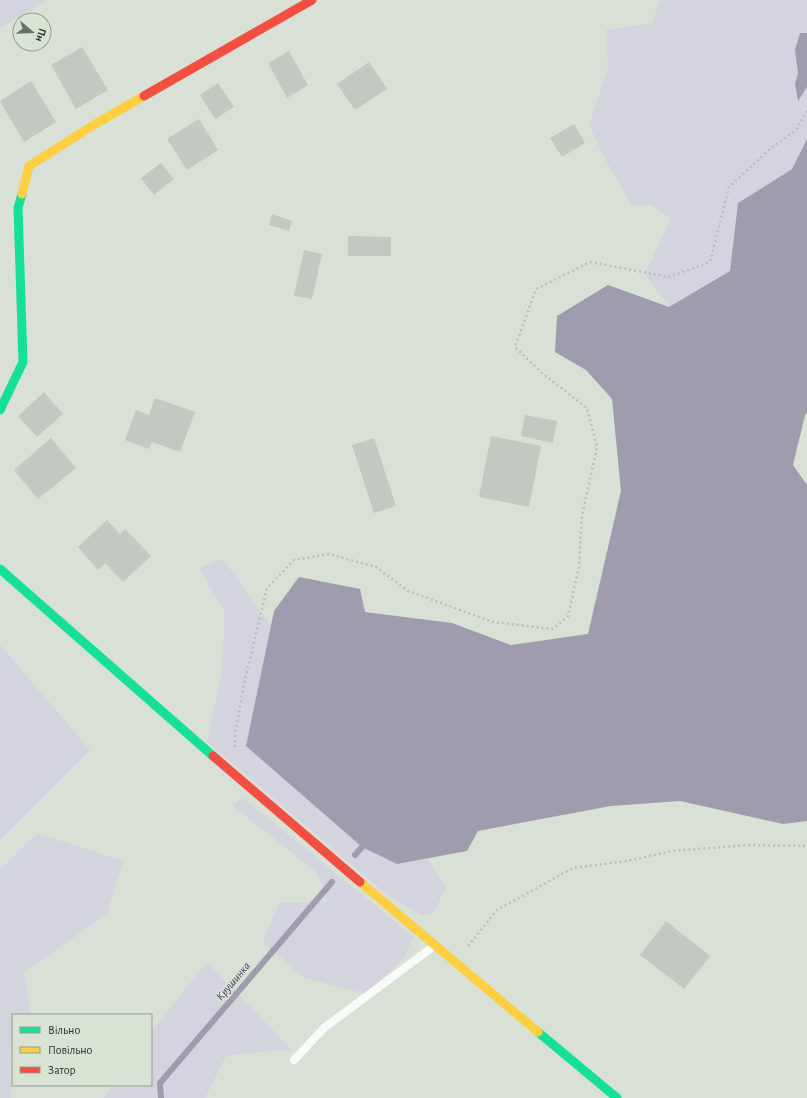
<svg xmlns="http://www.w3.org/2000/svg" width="807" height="1098" font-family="'Alegreya Sans',sans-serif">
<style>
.green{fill:#d3d4dd}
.water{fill:#9f9dad}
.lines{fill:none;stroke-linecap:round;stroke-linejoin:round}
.stream{stroke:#9f9dad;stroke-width:6}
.building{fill:#c3c8c1}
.path{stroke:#bcbebb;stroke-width:2.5;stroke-dasharray:2 3;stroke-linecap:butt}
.lane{stroke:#f9faf9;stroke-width:8}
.fast{stroke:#16e098;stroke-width:9}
.slow{stroke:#ffcf43;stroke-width:9}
.jam{stroke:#f24e42;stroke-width:9}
.labels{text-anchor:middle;stroke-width:3.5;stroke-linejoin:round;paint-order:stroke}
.water-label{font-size:12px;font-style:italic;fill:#463c66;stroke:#d8e3d3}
</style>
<rect width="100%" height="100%" fill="#d9e0d6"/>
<!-- green -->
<path class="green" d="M0,0H48L0,28Z
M660,0H807V139L792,169L738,203L730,271L669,307L645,274L671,219L652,205L632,206L604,157L589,125L608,68L606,30L652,23Z
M223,559L271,626L246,746L396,864L428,859L446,886L434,913L421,915L385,893L207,742L221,676L224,636V610L199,568Z
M0,645L90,750L0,840Z
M243,798L413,936L405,957L366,994L304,978L263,942L279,903L329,902L316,872L232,805Z
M37,833L123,861L107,914L24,972L31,1014L13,1015V1041L10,1046L11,1098H0V870Z
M207,962L291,1049L226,1056L205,1098H104L113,1085H151V1032Z"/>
<!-- water -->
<path class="water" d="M800,33H807V87L798,101L795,84L798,73L795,50Z
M807,139V413L805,415L793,465L807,485V821L783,824L680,801L611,806L478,831L467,851L397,864L362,847L246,746L274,611L299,577L360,589L365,612L452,623L511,645L588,634L621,491L612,399L586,370L555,352L557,316L608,285L669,307L730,271L738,203L792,169Z"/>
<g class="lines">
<!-- stream -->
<path class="stream" d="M355,855L362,847
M161,1098L160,1083L332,882"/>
</g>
<!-- building -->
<path class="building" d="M82,47L108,90L76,109L51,65Z
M289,51L308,85L287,98L268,63Z
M369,62L387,89L355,110L337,84Z
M31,81L56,122L24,142L0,101Z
M218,83L234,107L215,119L200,95Z
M199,119L218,150L187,170L167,139Z
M574,124L585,143L562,157L550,138Z
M161,163L174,179L154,195L141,178Z
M272,214L292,221L289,231L269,225Z
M348,236L391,237V256H348Z
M304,250L322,254L312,299L294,296Z
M44,392L63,414L37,437L18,416Z
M155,398L195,412L180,452L152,442L149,449L125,440L136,410L149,415Z
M525,415L557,421L553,443L521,436Z
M491,436L541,446L529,507L479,497Z
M51,438L76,468L38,499L14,470Z
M374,438L396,506L374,513L352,445Z
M107,520L120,534L125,529L151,556L123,582L105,563L98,570L78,547Z
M666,921L710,956L684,989L640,955Z"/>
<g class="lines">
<!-- path -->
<path class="path" d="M235,747V735L244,684L267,588L294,560L329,554L376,567L408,591L493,622L553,629L568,616L579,567L582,516L597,447L587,408L542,373L515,347L536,289L590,262L669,277L710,262L729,187L770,149L796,130L807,111
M468,946L497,910L573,868L627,861L672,851L749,845L807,846"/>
<!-- lane -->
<path class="lane" d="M294,1060L324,1028L434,946"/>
<!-- fast -->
<path class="fast" d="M0,410L23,362L18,208L22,194
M0,569L213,756
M538,1032L617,1098"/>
<!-- slow -->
<path class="slow" d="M22,194L29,166L97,123L144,96
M360,882L538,1032"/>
<!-- jam -->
<path class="jam" d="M144,96L312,0
M213,756L360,882"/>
</g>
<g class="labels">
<!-- water labels -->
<g class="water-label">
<text transform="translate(233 981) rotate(-50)" y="4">Крушинка</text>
</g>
</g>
<!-- legend -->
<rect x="12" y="1014" width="140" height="72" fill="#d8e3d3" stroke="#949d91"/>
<rect x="20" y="1027" width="20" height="6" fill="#16e098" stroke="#949d91"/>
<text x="48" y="1034" font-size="12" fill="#2f332d">Вільно</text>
<rect x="20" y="1047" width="20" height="6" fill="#ffcf43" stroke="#949d91"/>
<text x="48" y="1054" font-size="12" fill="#2f332d">Повільно</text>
<rect x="20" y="1067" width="20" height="6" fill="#f24e42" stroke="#949d91"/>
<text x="48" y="1074" font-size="12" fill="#2f332d">Затор</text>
<!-- north arrow -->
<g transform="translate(32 32) rotate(109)"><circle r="19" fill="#d8e3d3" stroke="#949d91"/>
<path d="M0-3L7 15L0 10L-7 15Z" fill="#6a7068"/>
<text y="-6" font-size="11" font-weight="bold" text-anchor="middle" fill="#2f332d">Пн</text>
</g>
</svg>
